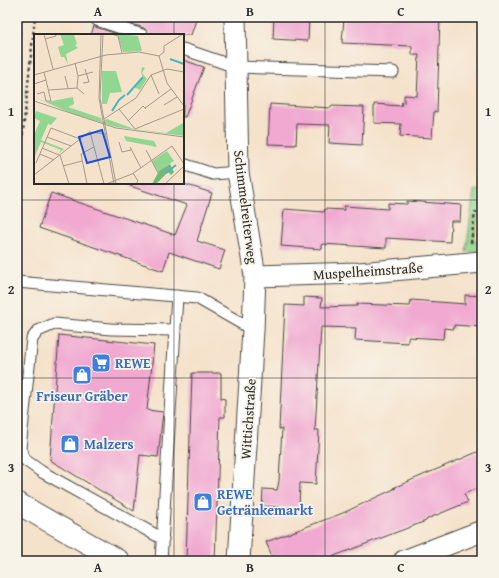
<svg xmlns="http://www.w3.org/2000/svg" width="499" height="578" font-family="'Gentium Book Plus',serif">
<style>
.green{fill:#92d791;stroke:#5e815e}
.sand{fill:#eeda9e;stroke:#8c8264}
.building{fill:#f1a9d1}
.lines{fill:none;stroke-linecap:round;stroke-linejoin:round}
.service-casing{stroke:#494643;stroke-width:13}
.minor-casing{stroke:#494643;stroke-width:23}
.path{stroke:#494643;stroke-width:2.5;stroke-dasharray:3 3;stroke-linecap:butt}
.service{stroke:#fff;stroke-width:11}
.minor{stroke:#fff;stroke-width:21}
.tram{stroke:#2b2b2b;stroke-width:1}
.grid{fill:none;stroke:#2b2b2b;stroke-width:1;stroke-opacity:0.55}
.labels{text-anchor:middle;stroke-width:3.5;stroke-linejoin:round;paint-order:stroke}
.street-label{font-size:14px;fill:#2b2b2b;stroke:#f7f3e8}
.shop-label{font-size:14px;font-weight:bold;fill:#366cbe;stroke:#f7f3e8;text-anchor:start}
.inset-river{fill:none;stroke:#49b8be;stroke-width:2}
.inset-road{fill:none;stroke:#a4998b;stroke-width:1}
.view{fill:#1d4ed8;fill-opacity:0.15;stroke:#1d4ed8;stroke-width:2}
.inset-edge{fill:none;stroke:#2b2b2b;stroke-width:2}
.neatline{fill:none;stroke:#2b2b2b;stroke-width:1.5}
.grid-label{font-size:13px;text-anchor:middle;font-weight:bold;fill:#2b2b2b}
</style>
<rect width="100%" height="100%" fill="#f7f3e8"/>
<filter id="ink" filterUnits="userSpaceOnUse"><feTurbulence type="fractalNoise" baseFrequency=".025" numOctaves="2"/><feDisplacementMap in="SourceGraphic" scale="8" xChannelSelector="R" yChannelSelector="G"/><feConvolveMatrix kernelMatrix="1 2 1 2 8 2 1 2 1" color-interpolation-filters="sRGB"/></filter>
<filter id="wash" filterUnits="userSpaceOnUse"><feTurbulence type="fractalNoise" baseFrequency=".012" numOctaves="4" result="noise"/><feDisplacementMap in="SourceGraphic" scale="16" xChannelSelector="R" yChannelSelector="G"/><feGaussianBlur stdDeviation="0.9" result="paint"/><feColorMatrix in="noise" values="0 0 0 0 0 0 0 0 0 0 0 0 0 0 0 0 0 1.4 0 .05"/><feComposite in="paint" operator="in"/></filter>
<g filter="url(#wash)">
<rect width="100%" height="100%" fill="#f5e2cb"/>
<!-- green -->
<path class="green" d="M474,190L482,191V251L466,252Z"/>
<!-- sand -->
<path class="sand" d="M478,215H482V242L474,241Z"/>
<g id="blocks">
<!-- building -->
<path class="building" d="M110,17H197L191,35H149L144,28Z
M274,17H309L308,41L273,39Z
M344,17H440L437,112L434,111L432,138L400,136L401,124L374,123V104L401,106L402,102L404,103V95L417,96L419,55H412V46L342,43Z
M94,26L95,27L120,35H91Z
M183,60L204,67L185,117H183Z
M270,104L331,108V106L364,107L362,145L329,143L330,125L297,124L296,145L268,144Z
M131,183H181L212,193L197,241L225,250L219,269L169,252L163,271L39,228L51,193L175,235L187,205L130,186Z
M407,201L461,205L460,221H451L450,242L386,238V248L322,244V249L281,246L284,209L324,212L325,209L344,210V206L388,209V203L407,204Z
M465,295L482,296V327L454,325V329L444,328L443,339L408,337V343L355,340L356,328L321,327L315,430H319L316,484L300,483L299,508L262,506L263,489L277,490L279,481L282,429H279L285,305L304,306V297L322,298L321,307L357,306V304L410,306L411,300L465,304Z
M59,335L154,345L147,410L163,412L158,457L140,455L134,511L50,460Z
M192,373H221V398L225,399V417H220L215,561H186Z
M482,450V486L464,494L468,502L427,519L426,521L321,561H274L266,542L343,513L396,488H393Z"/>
</g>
</g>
<g filter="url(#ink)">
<use href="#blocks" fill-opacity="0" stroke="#494643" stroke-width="1"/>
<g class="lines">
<defs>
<path id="service" d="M97,20L142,35
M183,49L236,67L393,72
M183,164L213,174L238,172
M17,282L197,298L253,330
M163,539L42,472L25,460L20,448L32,339L38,331L54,324L111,329L174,330
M161,561L177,296"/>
<path id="minor" d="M235,17L238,172L255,276L253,330L239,561
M255,276L359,273L482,262
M17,503L119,561
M404,561L482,531"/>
</defs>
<!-- service casing -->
<use href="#service" class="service-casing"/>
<!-- minor casing -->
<use href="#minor" class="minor-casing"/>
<!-- path -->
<path class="path" d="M17,189L35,17
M471,243L475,213L482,208"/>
<!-- service -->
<use href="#service" class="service"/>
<!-- minor -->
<use href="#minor" class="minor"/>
<!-- tram -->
<path class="tram" d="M17,68L22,17"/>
</g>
</g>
<!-- grid -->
<path class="grid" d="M174,17V35M325,17V561M174,183V561M17,200H482M17,378H482"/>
<!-- icons -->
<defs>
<symbol id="supermarket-square" viewBox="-11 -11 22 22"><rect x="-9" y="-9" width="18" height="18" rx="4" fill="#3f7fe0" stroke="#f7f3e8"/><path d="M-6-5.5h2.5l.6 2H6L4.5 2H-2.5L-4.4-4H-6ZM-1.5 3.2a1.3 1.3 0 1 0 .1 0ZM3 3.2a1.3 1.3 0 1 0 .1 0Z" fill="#fff"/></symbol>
<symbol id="shop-square" viewBox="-11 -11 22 22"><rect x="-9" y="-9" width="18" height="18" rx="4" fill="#3f7fe0" stroke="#f7f3e8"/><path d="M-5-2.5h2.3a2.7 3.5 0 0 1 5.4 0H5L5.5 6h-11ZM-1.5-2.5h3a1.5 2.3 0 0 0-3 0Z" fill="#fff"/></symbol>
</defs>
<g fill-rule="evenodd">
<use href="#supermarket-square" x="90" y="352" width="22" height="22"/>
<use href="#shop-square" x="71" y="364" width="22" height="22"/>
<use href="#shop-square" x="59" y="433" width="22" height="22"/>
<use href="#shop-square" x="192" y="491" width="22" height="22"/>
</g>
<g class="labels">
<!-- street labels -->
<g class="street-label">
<text transform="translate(246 207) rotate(83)" y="5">Schimmelreiterweg</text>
<text transform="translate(368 271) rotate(-4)" y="5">Muspelheimstraße</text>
<text transform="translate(248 419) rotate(-86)" y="5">Wittichstraße</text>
</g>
<!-- shop labels -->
<g class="shop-label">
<text x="115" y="368">REWE</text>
<text x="82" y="401" text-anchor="middle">Friseur Gräber</text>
<text x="84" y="449">Malzers</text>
<text x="217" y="499">REWE<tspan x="217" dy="16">Getränkemarkt</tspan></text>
</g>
</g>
<!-- overview -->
<g transform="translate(34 34)">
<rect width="150" height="150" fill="#f5e2cb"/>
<path d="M26,0H40L43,10L41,11L44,14L32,20L34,30L30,23H27L24,13L30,11ZM83,0L104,2L108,17L89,18ZM108,33L111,34L108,39L113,45L106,56L100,53L109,43L107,39ZM68,37H82L88,58L76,59L73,70H68ZM0,63L13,68L39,63L40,70L34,73L67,84L68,88L73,85L100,95L132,99L149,89L150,102L82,93L39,80ZM2,77L23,84L17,91L14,90L7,106L30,115L24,120L27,116L7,108L0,124V101L6,87L0,84ZM90,102L120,107L123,113L92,107ZM133,117L140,127L124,138L118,127Z" fill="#92d791"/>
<path d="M136,130L140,138L137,141L134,138L123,149L118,150L125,137Z" fill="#75b87b"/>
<path class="inset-river" d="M136,25L150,30M93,61L109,43M78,77L85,66L91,61M132,139L142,131"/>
<path class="inset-road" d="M10,0L19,35M67,0L65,64L80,150M69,0L66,64L82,150M77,0L84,2L88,19M11,5L22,2L21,0M130,12L149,0M125,22L133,49L150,72M41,29L44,42L43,54M0,41L72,21L105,18L125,22L130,18V12M117,41L125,60M31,42L34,54M44,42L59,38M49,49L55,48L51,35M0,50L12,46M15,56L43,54L50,60M3,60L10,58L12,67H17L10,38M0,67L82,94L150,103M130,71L143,63M111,74L137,55M85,75L101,95L150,75M70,85L102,64L117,41L133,35L150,38M94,87L109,72L112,75M56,98L70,150M13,103L37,112M85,108L88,118L97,116M96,113L107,134M8,114L25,121M112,116L124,139M6,120L20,126M26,121L35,150M2,129L17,94L46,105M29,132L48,127M99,139L104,147L102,150M0,141L55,98L73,100M53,150L47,120L60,113M72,150L98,140L138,112L150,130M131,150L150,132"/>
<path class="view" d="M68,96L76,123L53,129L45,103Z"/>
<rect width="150" height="150" class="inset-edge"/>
</g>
<!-- margin -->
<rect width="499" height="578" fill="none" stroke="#f7f3e8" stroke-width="44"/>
<rect x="22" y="22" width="455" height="534" class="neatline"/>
<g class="grid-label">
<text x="98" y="16">A</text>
<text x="250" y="16">B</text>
<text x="401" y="16">C</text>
<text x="11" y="116">1</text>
<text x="488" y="116">1</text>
<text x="11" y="294">2</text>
<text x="488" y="294">2</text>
<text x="11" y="472">3</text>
<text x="488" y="472">3</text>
<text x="98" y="572">A</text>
<text x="250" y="572">B</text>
<text x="401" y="572">C</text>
</g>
</svg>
